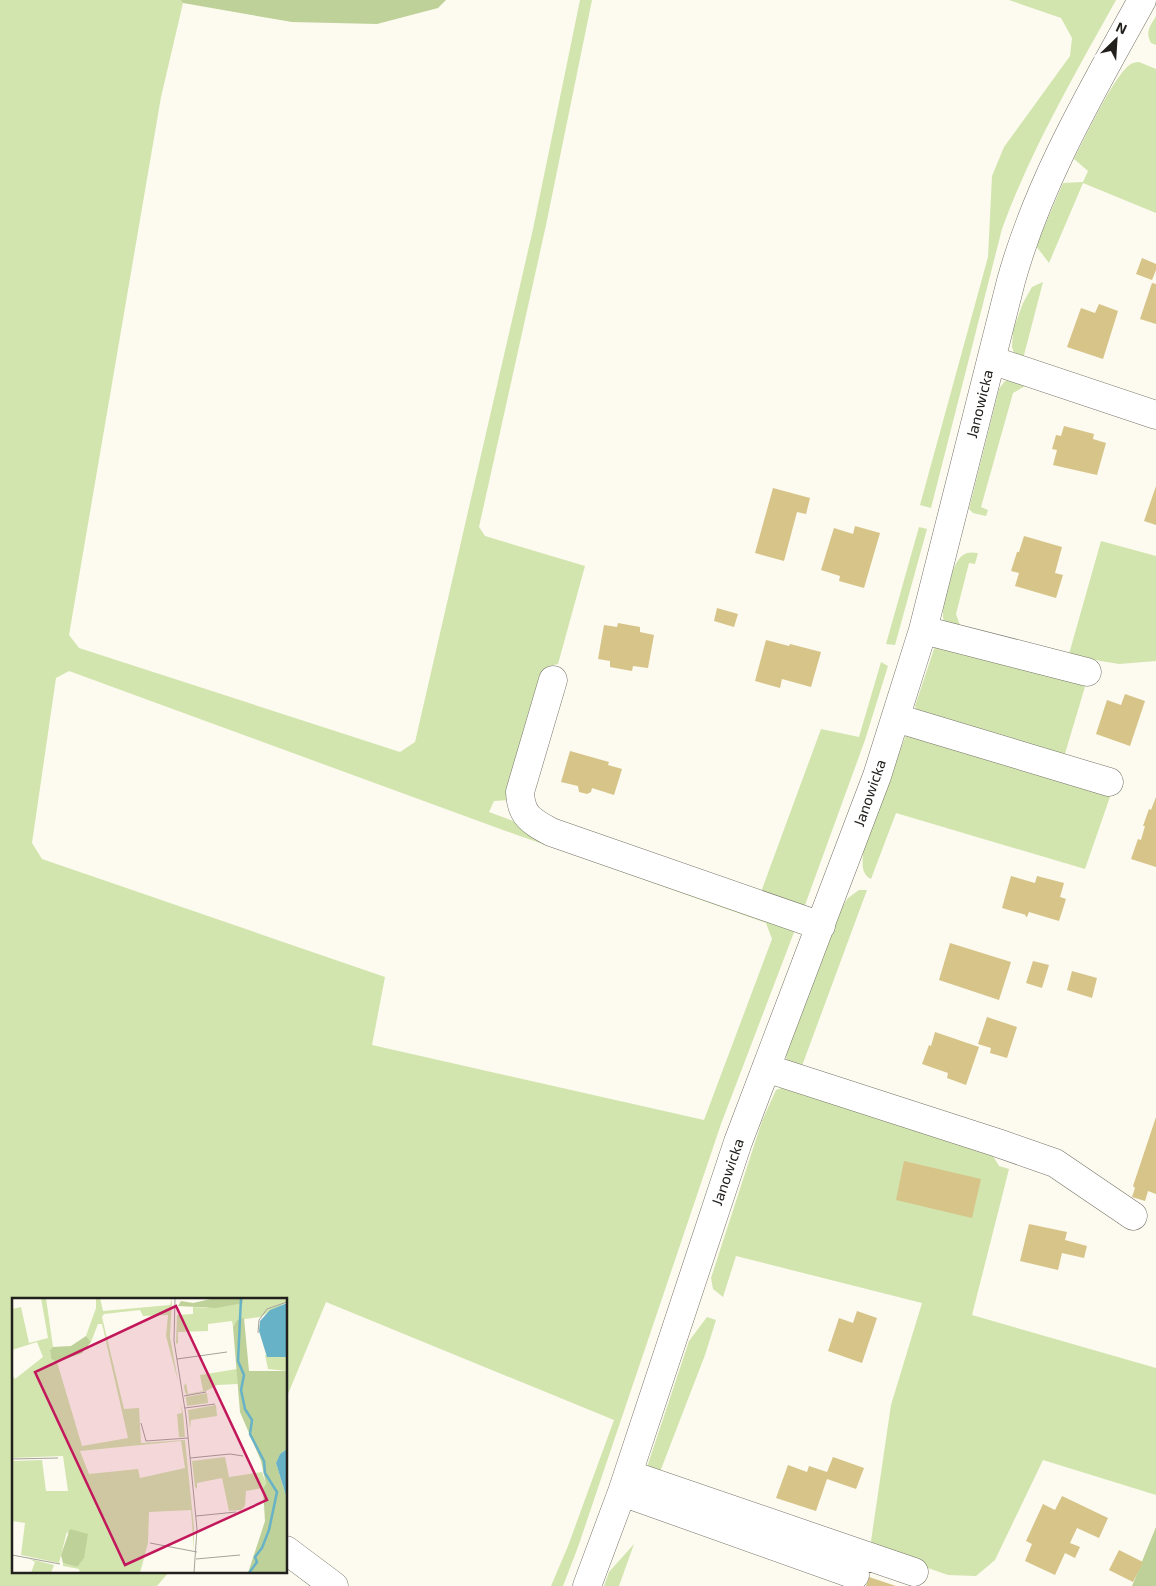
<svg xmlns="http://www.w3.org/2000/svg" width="1156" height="1586" font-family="'Exo 2',sans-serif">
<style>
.green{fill:#d2e5ae;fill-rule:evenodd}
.forest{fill:#bdd198}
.building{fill:#d7c489}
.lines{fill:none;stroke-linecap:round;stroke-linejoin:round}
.minor-casing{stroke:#757268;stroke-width:29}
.minor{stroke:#fff;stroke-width:28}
.labels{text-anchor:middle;stroke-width:4;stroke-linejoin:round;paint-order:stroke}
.street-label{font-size:15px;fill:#22201d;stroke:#fff}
.inset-river{fill:none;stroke:#67b2c6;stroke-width:2.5}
.inset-road{fill:none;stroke:#a5a39b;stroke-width:1}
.view{fill:#c2185b;fill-opacity:0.15;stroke:#c2185b;stroke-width:2.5}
.inset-edge{fill:none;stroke:#22201d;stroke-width:2.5}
</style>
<rect width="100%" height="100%" fill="#fdfaef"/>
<!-- green -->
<path class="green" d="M0,0H180L183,3L161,97L69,635L79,648L400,752L415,742L533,229L580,0H592L546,225L479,527L485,536L585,566L558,664L550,666L511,800L494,801L489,812L796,927L721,1124L578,1547L563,1586H551L568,1546L614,1420L326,1302L286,1399V1300H14V1572H169L157,1586H0ZM69,671L503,830L766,923L772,939L704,1120L372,1045L385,977L42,859L32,843L56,678Z
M1009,0H1116C1075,74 1031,149 1002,229L931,508L920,505L988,257L992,176L1004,147L1070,56L1072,38L1061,18Z
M1156,16V45L1151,43C1145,31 1150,27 1156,16Z
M1139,62L1156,69V213L1083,183L1049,263L1036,246L1063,183L1083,182L1088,171L1074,159C1084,140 1115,73 1131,64C1132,63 1137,62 1139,62Z
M1043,282L1023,359L1015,356L1012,347L1013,330L1023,303L1032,287Z
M1010,378L1027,385L1013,393L981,507L988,510L986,516L973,513L969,509L999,389L1004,382Z
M919,527L927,529L895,645L886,644Z
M1101,541L1156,556V661L1119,664L1095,660L1091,668L947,628C945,624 943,621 943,617C942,604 951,563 963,555C967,552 972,552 978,553L975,564L969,563L956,614L961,628L1069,654Z
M935,646L1087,680L1064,757L917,712L915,706Z
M881,662L888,666L865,740L805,905L801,908L761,892L821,729L859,737Z
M912,732L1112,791L1085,869L896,813L871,879C859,873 863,858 864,846L906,735Z
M859,890H867L799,1074L787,1063L786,1055L840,910L848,898Z
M784,1087L993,1156L999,1166L1009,1169L972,1315L1156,1368V1495L1043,1460L995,1560L976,1576L948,1575L870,1548L891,1405L922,1303L736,1256L723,1297L713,1289L711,1278L762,1121L776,1090Z
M707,1317L716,1320L705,1355L658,1477L647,1467L689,1341Z
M634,1544L619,1586H604L609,1572Z"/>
<!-- forest -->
<path class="forest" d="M180,0H446L438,8L377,24L292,22L183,3Z
M1156,1527V1586H1132Z"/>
<!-- building -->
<path class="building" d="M1142,258L1156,264V270L1152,280L1136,274Z
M1152,283L1156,284V324L1140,319Z
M1099,304L1118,311L1103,359L1067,347L1081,308L1095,313Z
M1064,426L1094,434L1093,439L1106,443L1097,475L1053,465L1057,450L1052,449L1056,435L1061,436Z
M1156,486V525L1144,521Z
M773,488L810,498L806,514L797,512L784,561L755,553Z
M855,526L880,533L864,588L839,581L840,576L821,570L834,528L853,534Z
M1024,536L1062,547L1055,573L1063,575L1056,598L1015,586L1019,573L1011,571L1017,552H1019Z
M717,608L738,614L734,627L714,621Z
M618,623L640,627V632L654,635L648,668L633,666L632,671L610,667V661L598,659L604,625L617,627Z
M766,640L789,646L790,644L821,652L811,687L782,679L780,688L755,681Z
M1125,694L1145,701L1130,746L1096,734L1107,700L1121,705Z
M570,751L609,762L608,765L622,769L614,795L592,788L591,792L587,794L579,792L578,786L561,782Z
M1156,797V867L1131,859L1138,839L1141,840L1145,826H1143L1149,809L1151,810Z
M1011,876L1035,883L1037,876L1064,883L1060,897L1066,899L1059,921L1029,912L1027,917L1025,916L1026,915L1002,908Z
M950,943L1011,962L999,1000L939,980Z
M1033,961L1049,965L1042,988L1026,983Z
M1072,971L1097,978L1092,998L1067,990Z
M987,1017L1017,1027L1007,1058L990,1053L991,1048L978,1044Z
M935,1032L979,1047L966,1085L947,1078L948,1073L922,1064L929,1045L931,1046Z
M1156,1117V1194L1148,1191L1145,1201L1132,1197L1135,1188L1133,1186Z
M904,1161L981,1179L972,1218L896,1200Z
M1029,1224L1067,1232L1065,1240L1087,1246L1084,1258L1062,1253L1058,1270L1020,1261Z
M857,1311L877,1318L862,1363L828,1351L839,1318L853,1323Z
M833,1457L864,1468L856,1489L827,1479L816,1511L776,1498L788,1465L807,1472L809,1466L827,1472Z
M1062,1496L1108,1518L1099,1538L1077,1528L1070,1543L1080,1547L1075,1558L1065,1553L1055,1575L1025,1561L1032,1544L1026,1541L1043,1504L1055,1510Z
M1119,1550L1143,1562L1133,1582L1109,1570Z
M869,1577L896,1586H866Z"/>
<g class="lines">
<defs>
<path id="minor" d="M991,360L1156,415
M923,630L1087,672
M553,680L520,792C521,816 531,821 551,832L821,926
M896,718L1109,782
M766,1068L998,1143L1055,1163L1133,1216
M628,1474L914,1572
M622,1492L855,1575
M286,1550L334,1586
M587,1586L622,1492L738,1142L877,776L923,630L1011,281C1039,180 1092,91 1142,0"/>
</defs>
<!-- minor casing -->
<use href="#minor" class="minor-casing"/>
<!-- minor -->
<use href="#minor" class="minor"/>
</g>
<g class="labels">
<!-- street labels -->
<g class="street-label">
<text transform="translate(980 404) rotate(-76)" y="5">Janowicka</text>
<text transform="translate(870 793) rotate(-71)" y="5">Janowicka</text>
<text transform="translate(728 1172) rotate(-71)" y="5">Janowicka</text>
</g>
</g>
<!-- overview -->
<g transform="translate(12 1298)">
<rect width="275" height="275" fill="#fdfaef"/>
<path d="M29,0H34L41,49L38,52L39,61L45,64L70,148L116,140L90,26H86L79,44L74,38L84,10V0H88L91,13L158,7L160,0L158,39L166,83L154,38L156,17L131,18L128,12L92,16L90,19L112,111L127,110L129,145L173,142L182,230V253L179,212L137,214L136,245L128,275H68L67,271L51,268V265L65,269L55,233L47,265L9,257L13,225L0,223V163L30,162L34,193H56L51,158L0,160V77L3,81L31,59L25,44L0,52V11L9,9L17,45L36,40ZM169,143L173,170L128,180L126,171L77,176L68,153ZM236,0H275V4L248,19L225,22L221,29L220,23L196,26V33L166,34V46L164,45L165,17L181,16V9L194,10ZM253,57L275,59V73L256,71ZM225,71L226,86L205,87L194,93L175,97L173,94L172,88L174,85L176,96L191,93L188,77ZM195,95L196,105L175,108L174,99ZM168,104L171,115L173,139H167L165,116L170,115ZM204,107L205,118L179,122L178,131L176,112ZM213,159L217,179L250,174L254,186L251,190L234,193L233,208L229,212L217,213L210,180L185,185V191L183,189L180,163ZM18,261L42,267L39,275H19L23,264Z" fill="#d2e5ae" fill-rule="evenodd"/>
<path d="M203,0H231V5L204,10L166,8L169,3L181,5ZM232,20L237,73H275V151L268,156L264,165L275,201V275H236L253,223L251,190L254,186L249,163L228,114L221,29L225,22ZM74,38L79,44L70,55L45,64L39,61L38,52L41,49L59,48ZM58,231L76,236L72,260L65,269L51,265L49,257Z" fill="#bdd198"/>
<path d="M275,5V59H255L247,33L248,23L258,12ZM275,151V201L264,165L268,156Z" fill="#67b2c6"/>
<path class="inset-river" d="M229,0L226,63L232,77L229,92L233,111L240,122L238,136L252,163L253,175L265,194L257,232L250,250L243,259L245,264L237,275"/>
<path class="inset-road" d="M163,0L162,43L174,118L185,231L182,275M246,35L247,22L255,11L275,4M165,61L215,54M172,98L194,94M173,110L203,106M129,125L134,143L176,140M178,160L218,156L231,158M0,161L46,160M184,218L224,214M138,245L185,254M0,257L48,266M184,261L228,257"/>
<path class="view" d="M164,8L255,202L113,267L23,74Z"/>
<rect width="275" height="275" class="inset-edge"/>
</g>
<!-- north arrow -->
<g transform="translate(1116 40) rotate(25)" stroke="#ffffff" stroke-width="4" paint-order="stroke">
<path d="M0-4L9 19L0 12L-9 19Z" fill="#22201d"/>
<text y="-8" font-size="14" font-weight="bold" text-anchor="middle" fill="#22201d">N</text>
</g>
</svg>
